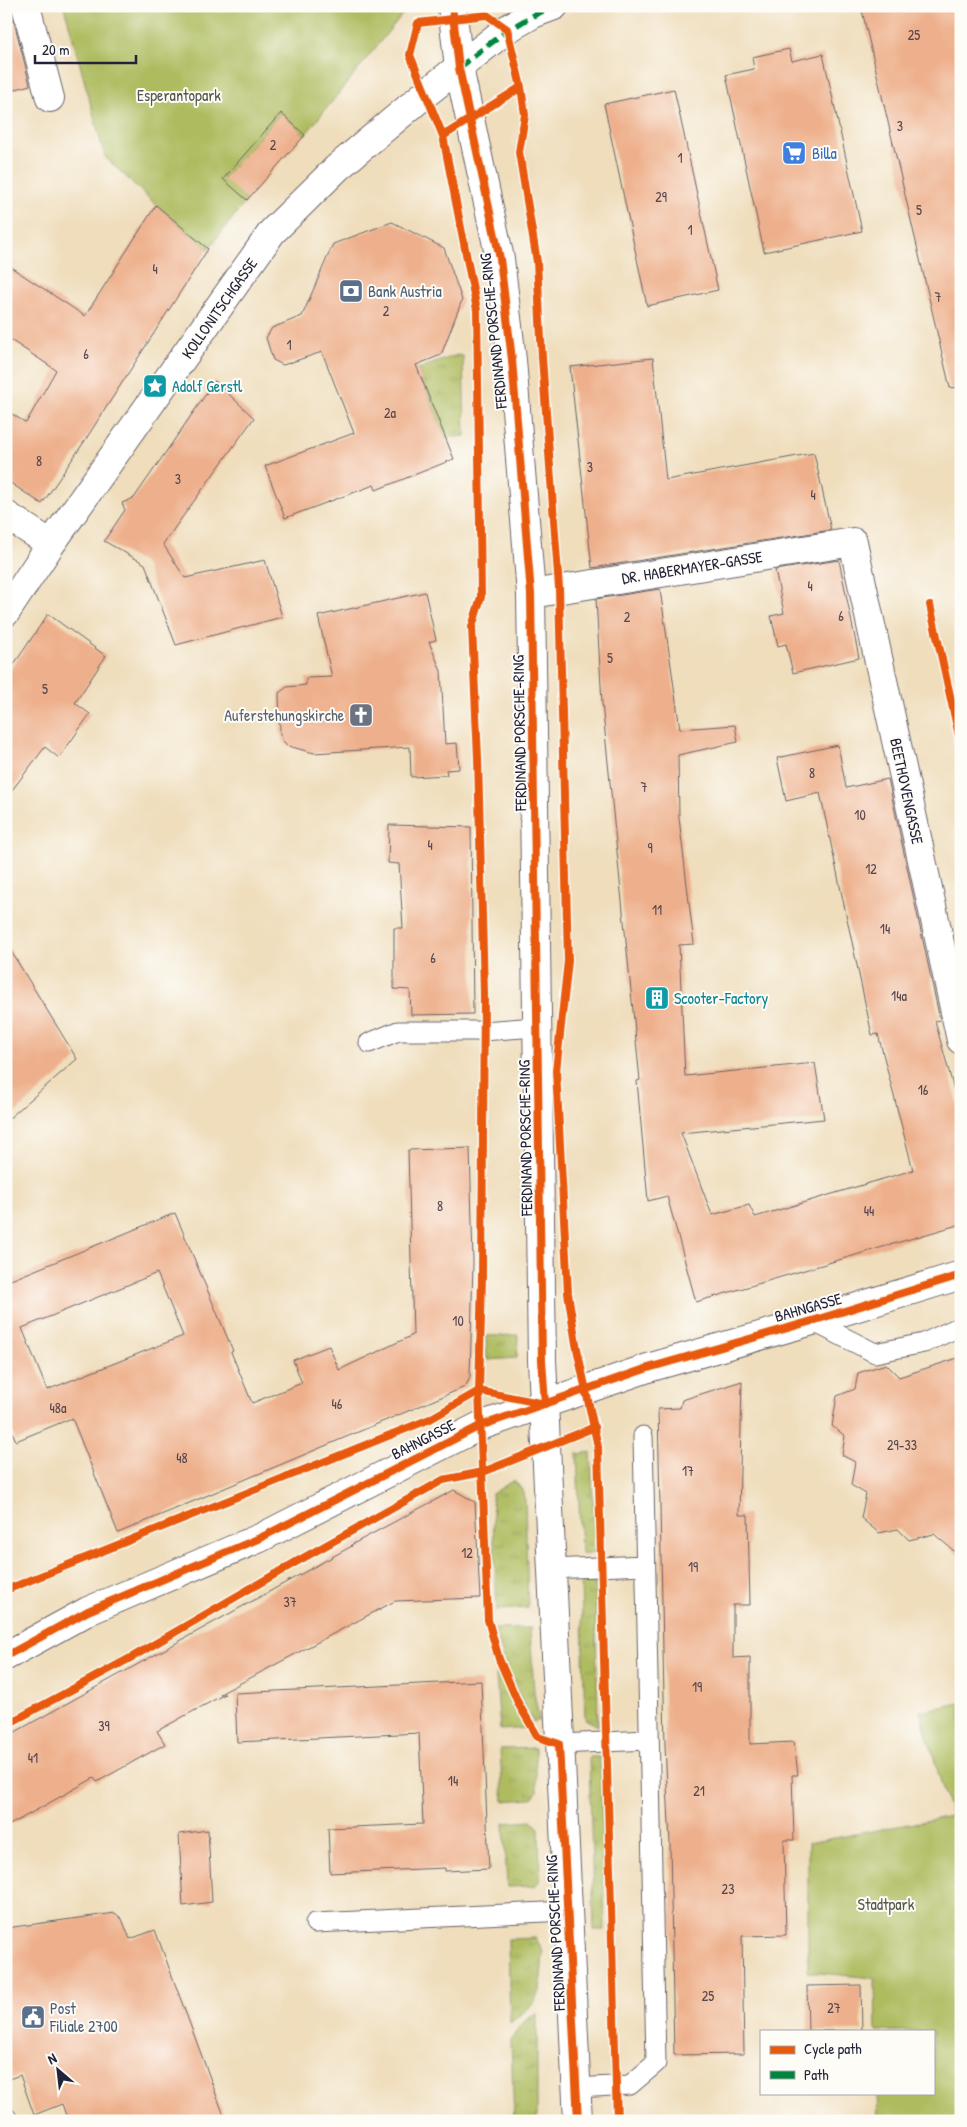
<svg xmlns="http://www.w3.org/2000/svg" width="967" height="2127" font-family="'Patrick Hand',sans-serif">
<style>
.grass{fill:url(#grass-tufts);stroke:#686f4d}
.park{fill:#aebc5f;stroke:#686f4d}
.building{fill:#eeb08c;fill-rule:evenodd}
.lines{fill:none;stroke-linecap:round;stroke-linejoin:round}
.lane-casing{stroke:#6a6368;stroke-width:21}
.street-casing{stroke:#6a6368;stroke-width:30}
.secondary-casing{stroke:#6a6368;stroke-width:30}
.lane{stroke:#fff;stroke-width:19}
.street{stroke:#fff;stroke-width:28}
.secondary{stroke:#fff;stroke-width:28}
.quiet{stroke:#00873e;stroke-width:6;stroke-dasharray:12 6;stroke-linecap:butt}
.cycleway-casing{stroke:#fdfcf7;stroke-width:11}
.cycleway{stroke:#e8590c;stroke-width:8}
.labels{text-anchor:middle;stroke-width:4;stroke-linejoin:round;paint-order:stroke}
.number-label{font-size:14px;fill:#55464f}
.park-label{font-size:16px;fill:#535848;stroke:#fdfcf7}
.shop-label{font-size:16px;fill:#366cbe;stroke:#fdfcf7;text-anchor:start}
.service-label{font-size:16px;fill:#4e5e75;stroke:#fdfcf7;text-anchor:start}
.street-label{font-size:16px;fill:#22223b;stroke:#fdfcf7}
.culture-label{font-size:16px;fill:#0d838f;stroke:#fdfcf7;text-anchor:start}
.worship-label{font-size:16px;fill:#5b616d;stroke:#fdfcf7;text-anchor:end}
</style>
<defs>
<pattern id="grass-tufts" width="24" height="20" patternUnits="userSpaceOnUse" patternTransform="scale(1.25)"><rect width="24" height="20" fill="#aebc5f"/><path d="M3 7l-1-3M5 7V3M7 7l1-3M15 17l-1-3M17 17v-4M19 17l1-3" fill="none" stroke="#95a153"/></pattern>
</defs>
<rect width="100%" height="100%" fill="#fdfcf7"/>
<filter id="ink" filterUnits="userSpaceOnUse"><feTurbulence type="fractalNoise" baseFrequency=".02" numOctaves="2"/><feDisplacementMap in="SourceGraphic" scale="10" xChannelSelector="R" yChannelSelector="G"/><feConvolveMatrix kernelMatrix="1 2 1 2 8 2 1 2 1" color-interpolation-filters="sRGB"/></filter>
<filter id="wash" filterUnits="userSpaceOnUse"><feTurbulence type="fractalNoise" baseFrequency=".0096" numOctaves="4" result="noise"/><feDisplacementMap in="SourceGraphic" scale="20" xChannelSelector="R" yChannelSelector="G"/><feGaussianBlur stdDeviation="1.12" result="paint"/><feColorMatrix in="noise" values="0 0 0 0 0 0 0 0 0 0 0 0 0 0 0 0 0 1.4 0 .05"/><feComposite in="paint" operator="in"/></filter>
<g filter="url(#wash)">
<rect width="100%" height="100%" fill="#efddbb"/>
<!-- grass -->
<path class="grass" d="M457,355L463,356L465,436L445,438L418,369Z
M518,1335L517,1358L487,1360L486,1336Z
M591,1452L595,1552L581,1554L577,1454Z
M514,1480L522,1490L525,1501L528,1608L497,1610L492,1494Z
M581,1582H595L598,1726L585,1719Z
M530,1628L534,1692L539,1720L534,1723C517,1693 503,1662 495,1629Z
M495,1662L515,1707L528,1728L500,1730Z
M535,1748L537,1792L531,1799L503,1801L500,1749Z
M589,1757H600L605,1930H594Z
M531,1821L539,1828L540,1880L535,1886L507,1887L504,1823Z
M536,1938L543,1952L540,1991L532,2005L510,2023L508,1939Z
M537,2014V2121H514L511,2040L519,2027L530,2016Z"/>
<!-- park -->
<path class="park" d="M64,6H409L305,135L281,113L223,178L247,200L208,249L156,205L105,157Z
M961,1703V2121H878L877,2093H933V2031H876L875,1978L808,1972V1843L951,1816L920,1711Z"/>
<g id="blocks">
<!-- building -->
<path class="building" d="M861,6H961V387L950,388Z
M11,10L30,85L6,92V11Z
M789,49L792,61L823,54L862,231L764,252L726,75L754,69L752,57Z
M674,89L718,290L647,306L604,104Z
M281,113L305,135L247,200L223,179Z
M156,205L208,249L84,442L42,504L6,480V410L26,423L56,370L6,337V264L85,316Z
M392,222L444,248L462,300L441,355L416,365L454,459L376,490L374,485L285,518L265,466L354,433L322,352L283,365L273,360L266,338L272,328L302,316L333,244Z
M653,358L666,480L814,453L831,530L592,568L570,367Z
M215,381L254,418L163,544L185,578L265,560L282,617L176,645L145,564L104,541L125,510L122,503L134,498Z
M839,560L859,658L793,673L786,644L778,646L771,616L784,613L775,570Z
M660,589L680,729L735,725L738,742L678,755L679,818L694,944L679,945L685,1076L815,1063L824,1119L681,1133L712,1215L749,1205L755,1217L913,1170L878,1034L872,1035L820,793L786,801L777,758L838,745L846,788L888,779L940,1020L935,1021L961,1115V1224L696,1302L667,1196L648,1201L637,1081L640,1080L602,703L596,599Z
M425,592L436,640L429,642L441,671L445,744L457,743L459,769L446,770L447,775L411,777L410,747L314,753L288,746L283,741L280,734L279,693L287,687L306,685V678L332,677L318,616Z
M48,614L106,656L75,703L90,714L59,758L45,747L6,798V676Z
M389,825L471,827L473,1014L411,1015L410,990L394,989V928H403L399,864L388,863Z
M6,943L77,1059L6,1121Z
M470,1148L473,1262L470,1378L465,1387L118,1533L72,1418L16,1441L6,1417V1282L175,1213L233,1351L231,1352L252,1403L302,1383L293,1360L329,1346L339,1370L413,1335L408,1150ZM157,1273L183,1336L47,1390L22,1328Z
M961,1357V1557L934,1534L909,1540L898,1529L879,1533L861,1518L866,1494L851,1485L855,1462L842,1455L845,1436L832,1426L837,1396L855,1389L858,1373L886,1364L899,1377Z
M742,1381L739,1515H748L750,1605H733V1658L750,1657V1744L794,1742L798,1775H792L794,1840H784L786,1935L742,1936L744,2054L674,2055L670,1843L665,1746L658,1409L680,1408L682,1400Z
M454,1490L475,1502L480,1598L395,1601L220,1694H225L157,1731L165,1744L97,1782L94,1778L6,1827V1737L352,1546L351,1545Z
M481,1681L489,1869L445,1871V1868L330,1873L328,1828L423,1824L419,1733L237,1742L235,1693Z
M208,1830L212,1902L183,1906L179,1834Z
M115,1913L122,1919L130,1939L155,1930L226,2121H68L62,2104L34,2115L20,2075L6,2080V1928Z
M861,1985L862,2031H808L807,1986Z"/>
</g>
</g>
<g filter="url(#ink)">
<use href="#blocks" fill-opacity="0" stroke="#6a6368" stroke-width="1"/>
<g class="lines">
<defs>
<path id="lane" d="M369,1043L398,1031H483L537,1027
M812,1321L875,1353L924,1343L961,1326
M551,1569L645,1565
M559,1744L649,1740
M315,1923L567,1911
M577,2088L630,2085L656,2063L643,1436
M6,2117L9,2121"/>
<path id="street" d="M26,6L50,98
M6,515L51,544
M531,594L853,542L961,1040
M6,612L51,544L272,232L337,168L425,94L507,29L533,14L554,6
M6,1656L88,1611L260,1538L480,1426L648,1368L812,1321L961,1275"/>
<path id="secondary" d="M452,6L459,68L500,259L512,360L531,594L542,1360L578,2121"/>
</defs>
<!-- lane casing -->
<use href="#lane" class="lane-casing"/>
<!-- street casing -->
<use href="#street" class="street-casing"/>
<!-- secondary casing -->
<use href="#secondary" class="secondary-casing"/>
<!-- lane -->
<use href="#lane" class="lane"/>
<!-- street -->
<use href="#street" class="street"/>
<!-- secondary -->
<use href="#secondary" class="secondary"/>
<!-- quiet -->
<path class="quiet" d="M459,68C489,44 517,21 554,6"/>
<defs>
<path id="cycleway" d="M452,6L459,68L500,259L512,360L531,594L542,1360L545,1404
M487,15L507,29L521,87L443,136L410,55L418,23Z
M521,87L525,115L519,152L537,262L542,358L559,588L568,961L556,1071L568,1293L576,1344L598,1447L617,2121
M443,136L477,310L481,597L472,627L478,758L484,993L482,1277L479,1391L488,1620L499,1659L519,1705L538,1737L559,1744L578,2121
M930,605L961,745
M6,1590L430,1419L479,1391L545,1404
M6,1656L88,1611L260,1538L480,1426L648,1368L812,1321L961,1275
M6,1725L134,1656L296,1562L443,1480L483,1472L595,1427"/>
</defs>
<!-- cycleway casing -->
<use href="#cycleway" class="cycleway-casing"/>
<!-- cycleway -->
<use href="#cycleway" class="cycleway"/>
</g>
</g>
<!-- icons -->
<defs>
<symbol id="supermarket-square" viewBox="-11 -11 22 22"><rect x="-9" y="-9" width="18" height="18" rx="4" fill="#3f7fe0" stroke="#fdfcf7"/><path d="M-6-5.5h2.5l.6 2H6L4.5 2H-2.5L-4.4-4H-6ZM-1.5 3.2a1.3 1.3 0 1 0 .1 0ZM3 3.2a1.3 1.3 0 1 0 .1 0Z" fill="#fff"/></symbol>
<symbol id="bank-square" viewBox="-11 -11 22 22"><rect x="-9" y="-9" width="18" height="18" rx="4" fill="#5c6f8a" stroke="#fdfcf7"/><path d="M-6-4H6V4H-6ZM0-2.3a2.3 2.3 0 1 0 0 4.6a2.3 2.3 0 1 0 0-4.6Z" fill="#fff"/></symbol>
<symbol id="sight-square" viewBox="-11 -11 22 22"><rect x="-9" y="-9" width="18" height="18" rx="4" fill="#0f9aa8" stroke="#fdfcf7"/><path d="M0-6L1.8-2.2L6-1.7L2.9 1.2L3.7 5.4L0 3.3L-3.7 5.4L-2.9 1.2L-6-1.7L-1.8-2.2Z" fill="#fff"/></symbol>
<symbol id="church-square" viewBox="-11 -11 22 22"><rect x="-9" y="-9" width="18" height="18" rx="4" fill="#6b7280" stroke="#fdfcf7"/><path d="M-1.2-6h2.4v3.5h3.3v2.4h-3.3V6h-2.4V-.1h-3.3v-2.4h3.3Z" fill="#fff"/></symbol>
<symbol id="building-square" viewBox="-11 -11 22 22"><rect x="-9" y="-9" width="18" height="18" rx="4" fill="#0f9aa8" stroke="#fdfcf7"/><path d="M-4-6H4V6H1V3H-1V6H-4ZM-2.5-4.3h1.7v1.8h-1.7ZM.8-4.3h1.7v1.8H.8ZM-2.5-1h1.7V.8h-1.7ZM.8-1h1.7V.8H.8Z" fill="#fff"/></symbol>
<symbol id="civic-square" viewBox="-11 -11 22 22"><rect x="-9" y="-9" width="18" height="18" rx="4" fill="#5c6f8a" stroke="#fdfcf7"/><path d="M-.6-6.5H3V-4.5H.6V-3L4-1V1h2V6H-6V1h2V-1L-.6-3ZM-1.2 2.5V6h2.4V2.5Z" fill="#fff"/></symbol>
</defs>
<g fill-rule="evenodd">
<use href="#supermarket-square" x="780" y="139" width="28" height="28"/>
<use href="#bank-square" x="337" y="277" width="28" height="28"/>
<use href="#sight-square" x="141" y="372" width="28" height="28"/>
<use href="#church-square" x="347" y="701" width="28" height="28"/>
<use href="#building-square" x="643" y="984" width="28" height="28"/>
<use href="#civic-square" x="19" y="2003" width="28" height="28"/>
</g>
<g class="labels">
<!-- number labels -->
<g class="number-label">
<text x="914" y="40">25</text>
<text x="900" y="131">3</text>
<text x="273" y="150">2</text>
<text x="680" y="163">1</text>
<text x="661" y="202">29</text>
<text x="919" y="215">5</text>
<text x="690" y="235">1</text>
<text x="155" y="274">4</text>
<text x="938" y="302">7</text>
<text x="386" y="316">2</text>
<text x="289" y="350">1</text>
<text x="86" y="359">6</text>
<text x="390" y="418">2a</text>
<text x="39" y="466">8</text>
<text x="590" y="472">3</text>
<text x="178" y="484">3</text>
<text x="813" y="500">4</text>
<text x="810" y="591">4</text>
<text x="841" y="621">6</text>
<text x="627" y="622">2</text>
<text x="610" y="663">5</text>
<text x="45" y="694">5</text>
<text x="812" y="778">8</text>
<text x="644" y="792">7</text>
<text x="860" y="820">10</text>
<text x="430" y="850">4</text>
<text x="650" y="853">9</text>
<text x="871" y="874">12</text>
<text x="657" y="915">11</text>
<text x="885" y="934">14</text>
<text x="433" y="963">6</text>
<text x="899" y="1001">14a</text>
<text x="923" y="1095">16</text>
<text x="440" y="1211">8</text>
<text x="869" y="1216">44</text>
<text x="458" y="1326">10</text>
<text x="337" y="1409">46</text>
<text x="58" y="1413">48a</text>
<text x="902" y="1450">29-33</text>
<text x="182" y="1463">48</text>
<text x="688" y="1476">17</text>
<text x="467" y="1558">12</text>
<text x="693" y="1572">19</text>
<text x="290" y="1607">37</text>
<text x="697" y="1692">19</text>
<text x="104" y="1731">39</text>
<text x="33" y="1763">41</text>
<text x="453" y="1786">14</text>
<text x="699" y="1796">21</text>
<text x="728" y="1894">23</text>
<text x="708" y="2001">25</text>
<text x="834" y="2013">27</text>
</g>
<!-- park labels -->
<g class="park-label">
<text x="179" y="101">Esperantopark</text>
<text x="886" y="1910">Stadtpark</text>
</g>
<!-- shop labels -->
<g class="shop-label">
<text x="812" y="159">Billa</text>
</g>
<!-- service labels -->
<g class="service-label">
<text x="368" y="297">Bank Austria</text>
<text x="50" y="2014">Post<tspan x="50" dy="18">Filiale 2700</tspan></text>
</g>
<!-- street labels -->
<g class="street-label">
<text transform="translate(219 308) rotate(-55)" y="6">KOLLONITSCHGASSE</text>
<text transform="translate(493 331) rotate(-96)" y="6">FERDINAND PORSCHE-RING</text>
<text transform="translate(692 567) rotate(-9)" y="6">DR. HABERMAYER-GASSE</text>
<text transform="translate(519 733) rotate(-91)" y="6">FERDINAND PORSCHE-RING</text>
<text transform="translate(907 791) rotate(78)" y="6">BEETHOVENGASSE</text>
<text transform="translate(525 1138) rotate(-91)" y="6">FERDINAND PORSCHE-RING</text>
<text transform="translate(808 1307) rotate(-16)" y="6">BAHNGASSE</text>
<text transform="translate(423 1439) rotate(-27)" y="6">BAHNGASSE</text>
<text transform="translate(555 1933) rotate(-93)" y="6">FERDINAND PORSCHE-RING</text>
</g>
<!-- culture labels -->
<g class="culture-label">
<text x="172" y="392">Adolf Gerstl</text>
<text x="674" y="1004">Scooter-Factory</text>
</g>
<!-- worship labels -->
<g class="worship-label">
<text x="344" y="721">Auferstehungskirche</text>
</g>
</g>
<!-- margin -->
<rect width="967" height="2127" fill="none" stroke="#fdfcf7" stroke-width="25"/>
<!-- legend -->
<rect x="760" y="2030" width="175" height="65" fill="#fdfcf7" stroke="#a5a5ac"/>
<rect x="770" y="2046" width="25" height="8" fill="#e8590c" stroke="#a5a5ac"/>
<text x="804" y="2054" font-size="15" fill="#22223b">Cycle path</text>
<rect x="770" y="2071" width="25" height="8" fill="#00873e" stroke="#a5a5ac"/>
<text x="804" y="2080" font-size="15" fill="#22223b">Path</text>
<!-- north arrow -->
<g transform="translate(58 2070) rotate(332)" stroke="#fdfcf7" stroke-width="4" paint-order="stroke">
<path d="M0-4L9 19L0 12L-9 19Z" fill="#22223b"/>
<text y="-8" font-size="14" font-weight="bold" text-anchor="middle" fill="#22223b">N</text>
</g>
<!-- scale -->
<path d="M35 55v8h101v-8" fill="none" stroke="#22223b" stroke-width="2.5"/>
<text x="42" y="55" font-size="15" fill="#22223b" stroke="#fdfcf7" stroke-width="4" paint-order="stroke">20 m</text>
</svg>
